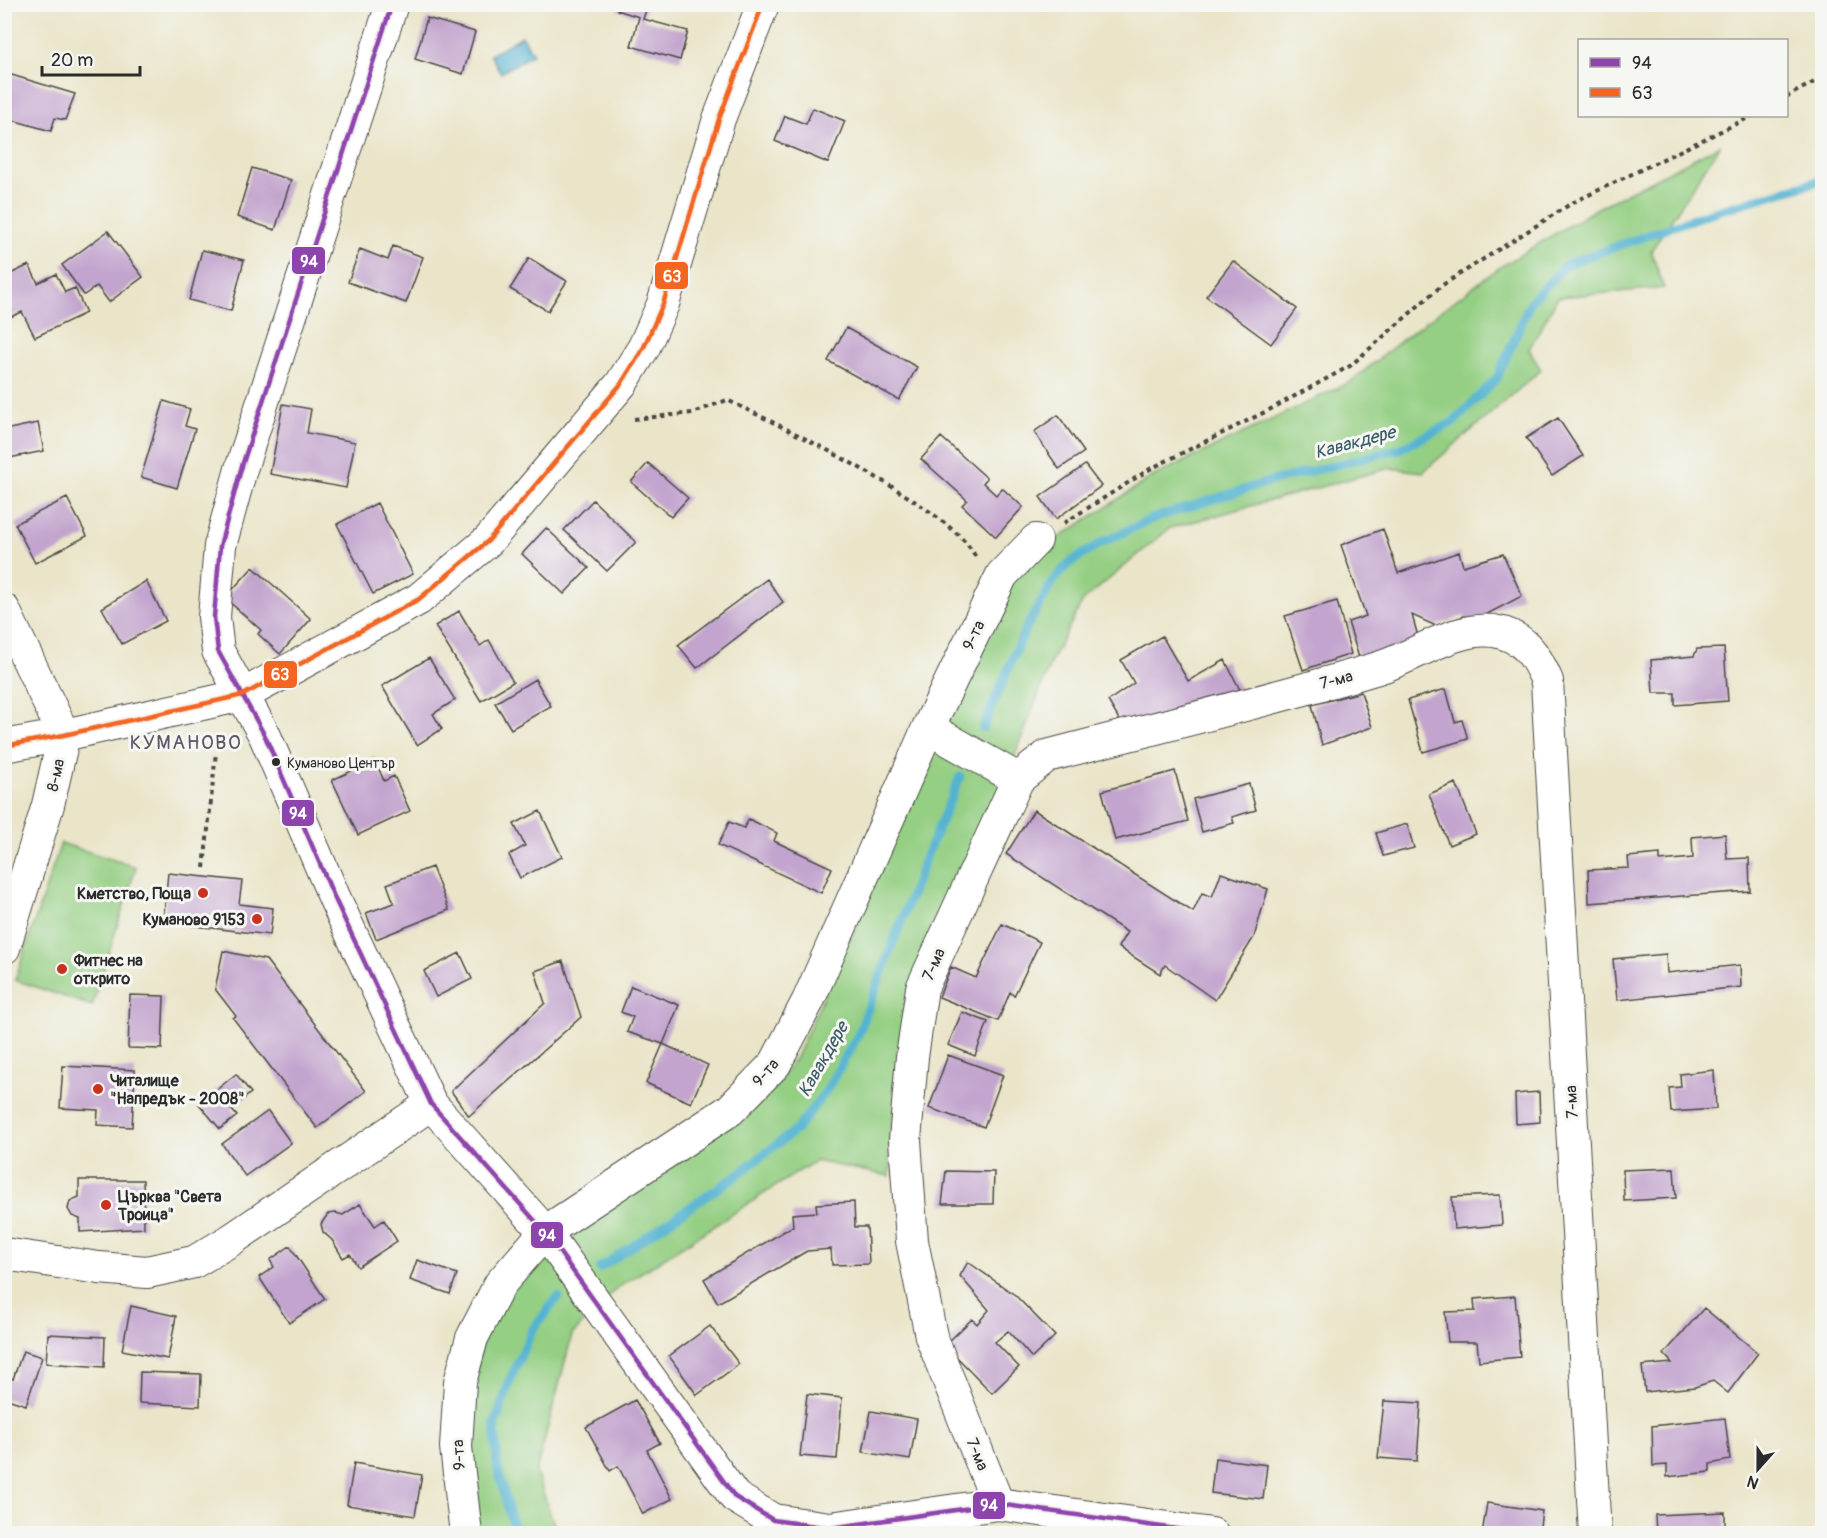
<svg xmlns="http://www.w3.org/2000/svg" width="1827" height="1538" font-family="Pangolin,sans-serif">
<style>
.green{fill:#94cf83;stroke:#607d57;stroke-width:1.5}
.water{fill:#52b3d1;stroke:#3e6f7e;stroke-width:1.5}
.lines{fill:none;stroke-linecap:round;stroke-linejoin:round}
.stream{stroke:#52b3d1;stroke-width:9}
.building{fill:#c2a4ce}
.minor-casing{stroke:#484743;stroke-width:34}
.path{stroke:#484743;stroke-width:4;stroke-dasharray:4.5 4.5;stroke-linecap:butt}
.minor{stroke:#fff;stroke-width:32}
.bus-1-casing{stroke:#f6f6f2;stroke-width:9}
.bus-2-casing{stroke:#f6f6f2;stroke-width:9}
.bus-1{stroke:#8e44ad;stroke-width:4.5}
.bus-2{stroke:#f26522;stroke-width:4.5}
.bus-dot{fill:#2b2b2b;stroke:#f6f6f2;stroke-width:2}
.poi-dot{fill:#c8321e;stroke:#f6f6f2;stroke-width:2}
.labels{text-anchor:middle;stroke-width:6;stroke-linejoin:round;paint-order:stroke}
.bus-label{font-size:14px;fill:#2b2b2b;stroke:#f6f6f2;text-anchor:start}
.street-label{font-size:16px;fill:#2b2b2b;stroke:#f6f6f2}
.poi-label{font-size:16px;font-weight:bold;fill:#2b2b2b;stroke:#f6f6f2;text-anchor:start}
.water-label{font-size:18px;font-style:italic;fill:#395b65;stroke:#f6f6f2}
.quarter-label{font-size:20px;letter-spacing:1.5px;fill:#605564;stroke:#f6f6f2}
.line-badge{stroke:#f6f6f2;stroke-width:2}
.badge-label{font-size:16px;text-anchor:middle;font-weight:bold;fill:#fff}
</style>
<rect width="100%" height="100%" fill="#f6f6f2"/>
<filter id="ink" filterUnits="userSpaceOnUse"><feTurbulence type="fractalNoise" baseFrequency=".0167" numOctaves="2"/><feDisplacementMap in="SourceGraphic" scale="12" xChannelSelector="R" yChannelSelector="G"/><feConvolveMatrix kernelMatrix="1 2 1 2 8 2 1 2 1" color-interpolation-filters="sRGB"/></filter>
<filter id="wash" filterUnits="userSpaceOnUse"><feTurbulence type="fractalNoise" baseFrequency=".008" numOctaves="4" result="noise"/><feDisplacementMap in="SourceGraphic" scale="24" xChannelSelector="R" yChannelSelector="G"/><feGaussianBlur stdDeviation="1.35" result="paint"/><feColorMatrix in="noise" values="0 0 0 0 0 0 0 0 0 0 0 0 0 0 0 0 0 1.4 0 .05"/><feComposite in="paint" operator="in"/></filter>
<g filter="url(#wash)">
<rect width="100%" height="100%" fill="#eae5c9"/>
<!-- green -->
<path class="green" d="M1720,145L1651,251L1664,288L1558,297L1529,349L1541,370L1423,472L1390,468L1170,528L1083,601L1052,659L1015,756L960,878L892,1120L890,1176L815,1161L617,1288L572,1335L536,1472L557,1533L475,1534L468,1414L481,1345L500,1297L537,1257L759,1104L795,1059L1010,583L1043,548L1152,477L1350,382L1412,332L1500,267L1596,209Z
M61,843L136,867L92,1006L15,980Z"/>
<!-- water -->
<path class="water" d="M522,36L533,54L501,73L490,55Z"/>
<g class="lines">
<!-- stream -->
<path class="stream" d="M983,728L1025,630L1054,580L1068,564L1101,543L1154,518L1268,482L1399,449L1454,422L1497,378L1531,301L1567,264L1707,214L1822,180
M600,1268L733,1178L797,1129L826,1091L858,1035L925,859L960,777
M515,1534L497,1466L495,1424L512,1375L533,1329L558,1297"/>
</g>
<g id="blocks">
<!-- building -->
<path class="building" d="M619,4H648L643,19L688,31L680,60L631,46L639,17L617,10Z
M427,18L475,32L463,74L415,59Z
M5,73L75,94L65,120L55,118L51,131L5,118Z
M813,108L845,121L828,163L775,141L785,116L806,124Z
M252,168L291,180L275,230L237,217Z
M108,231L143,277L109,302L97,286L84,295L62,265Z
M393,246L423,257L406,303L348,282L360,249L388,260Z
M202,250L244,260L231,311L189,300Z
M529,258L567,281L548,311L510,289Z
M1233,261L1297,309L1271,344L1206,296Z
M29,265L38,283L56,274L65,292L75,288L86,313L35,337L22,312L8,318L4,312V277Z
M846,328L917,367L899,400L828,361Z
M164,401L190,409L185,426L195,429L177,488L141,477Z
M283,404L311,409L307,433L355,442L346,488L270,474Z
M1058,415L1084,452L1059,469L1034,432Z
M1558,418L1583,456L1552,476L1526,438Z
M38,423L44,451L4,459V430Z
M941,437L987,478L983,483L996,495L1002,488L1023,507L996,537L962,505L967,500L921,459Z
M648,463L688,498L671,517L631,482Z
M1085,465L1101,486L1056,519L1040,497Z
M67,498L87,536L35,563L15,524Z
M593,500L636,542L607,571L564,530Z
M377,503L413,574L373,594L337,524Z
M546,528L589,568L564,594L522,554Z
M1383,529L1398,573L1459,552L1463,566L1503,554L1522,596L1468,624L1464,616L1436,626L1412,615L1419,640L1360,661L1348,622L1366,616L1341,545Z
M253,567L311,619L280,654L258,634L261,630L225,598Z
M767,579L783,602L697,668L678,645Z
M146,581L166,621L122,644L102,608Z
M1337,601L1351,654L1303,670L1285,616Z
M459,611L480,646L489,640L513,682L481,701L435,626Z
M1162,636L1188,681L1225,660L1241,692L1123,726L1108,701L1134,683L1121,660Z
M1724,648L1728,701L1675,705V693H1653L1651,660L1694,656L1697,649Z
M429,658L455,700L433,714L442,729L417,745L382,686Z
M535,679L551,706L511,729L495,703Z
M1446,689L1455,722L1462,720L1468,739L1423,752L1408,700Z
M1361,692L1372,727L1322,745L1312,705Z
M375,760L384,781L394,776L410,811L358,835L332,780Z
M1175,771L1188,821L1115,840L1102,791Z
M1456,783L1476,834L1449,845L1429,794Z
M1249,784L1256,810L1232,817L1234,823L1202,832L1193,799Z
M1034,810L1193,912L1202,893L1212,897L1221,873L1268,889L1254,937L1215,1000L1165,965L1160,974L1118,947L1127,932L1006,854Z
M540,811L562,857L520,878L509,855L525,846L514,824Z
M749,819L777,833L774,841L832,868L821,893L718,845L729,822L744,828Z
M1407,824L1414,848L1383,856L1376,833Z
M1725,834L1727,859L1749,858L1750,891L1589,903L1588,870L1629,868L1628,857L1660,854V861L1693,858L1692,837Z
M432,867L449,910L376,939L366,913L394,903L387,884Z
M168,873L242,881L239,904L273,908L270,935L163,922Z
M1002,924L1040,942L1014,996L1010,992L998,1021L939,997L951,967L976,978Z
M223,951L266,960L366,1091L317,1128L233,1018L236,1016L215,989Z
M460,953L472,979L436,997L424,971Z
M1666,954L1667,973L1740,965L1741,987L1617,1000L1613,959Z
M563,961L581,1017L469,1116L451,1091L545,1003L535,971Z
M631,986L679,1005L663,1044L627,1032L633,1017L621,1012Z
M130,995L164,996L162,1049L128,1048Z
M962,1012L988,1022L975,1056L948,1045Z
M663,1044L708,1065L691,1103L646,1083Z
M948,1055L1003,1075L984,1127L929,1108Z
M63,1066L135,1070L132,1127L97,1125L98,1110L60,1108Z
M1714,1070L1716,1109L1671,1112L1669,1088L1681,1087L1680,1074Z
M236,1074L251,1093L231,1109L237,1116L220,1129L199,1104Z
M1539,1092L1540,1122L1516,1124L1515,1094Z
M268,1111L291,1143L245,1176L222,1144Z
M1674,1168L1676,1198L1624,1201L1623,1170Z
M946,1171L994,1172L993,1204H942Z
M79,1180H143L144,1228L80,1232V1219L72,1216L68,1209L70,1201L79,1197Z
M1500,1195L1502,1225L1454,1229L1452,1197Z
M854,1202L855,1227H867L869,1264L832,1265L831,1249L807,1251L718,1303L704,1279L793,1226L792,1214L817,1212L816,1204Z
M360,1204L375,1226L384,1220L397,1241L358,1267L350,1254L343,1258L332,1240L323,1232L321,1224L328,1214L336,1213L343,1215Z
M290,1246L325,1299L289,1323L259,1277L274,1267L270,1260Z
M417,1260L457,1274L450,1294L410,1280Z
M968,1262L1015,1295L1055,1336L1032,1358L1008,1331L995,1342L1019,1367L992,1393L945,1345L972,1319L977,1324L989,1310L960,1276Z
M1515,1296L1520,1357L1479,1361L1477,1342H1448L1445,1312L1475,1311L1474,1299Z
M131,1306L176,1316L168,1359L122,1350Z
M1704,1308L1758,1353L1728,1393L1713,1381L1695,1387L1645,1392L1642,1366L1672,1363L1664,1354Z
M710,1326L739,1364L697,1395L669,1356Z
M48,1334L105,1337L104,1367L46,1363Z
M23,1351L42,1357L26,1405L4,1398V1376L13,1379Z
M140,1372L201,1374L200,1406L139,1403Z
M807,1394L842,1398L837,1459L800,1456Z
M635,1400L660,1443L647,1450L672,1499L643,1514L618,1466L610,1471L586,1427Z
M1384,1401L1421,1403L1417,1461L1378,1458Z
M871,1411L917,1419L910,1460L863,1452Z
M1725,1418L1730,1460L1710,1464V1472L1667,1477V1465L1653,1466L1652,1426Z
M1215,1458L1267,1465L1263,1499L1211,1493Z
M354,1463L422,1475L415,1516L347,1505Z
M1487,1503L1542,1511L1539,1534H1482Z
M1725,1512V1534H1656L1655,1515Z"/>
</g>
</g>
<g filter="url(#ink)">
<use href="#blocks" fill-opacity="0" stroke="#484743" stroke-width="1.5"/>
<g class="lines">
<defs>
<path id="minor" d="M392,4L241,469L220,546L214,617L218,651L265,736L335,899L431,1104L545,1232L735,1497L773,1520L830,1528L998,1504L1212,1534
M4,610L64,735L48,805L4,948
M928,728L1018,779
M4,746L64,735L243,695L419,599L488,541L621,384L644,347L663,304L719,119L763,4
M4,1254L99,1268L147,1272L194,1262L231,1240L431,1104
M998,1504L931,1336L912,1241L905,1140L912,1057L922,988L1018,779L1047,756C1157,727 1269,701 1378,668C1415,657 1454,626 1494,631C1524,636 1536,655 1547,681L1595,1534
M466,1534L456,1447L460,1382L472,1338L500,1284L545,1232L730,1110L775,1064L808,1001L928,728L1002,575L1036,540"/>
</defs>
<!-- minor casing -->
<use href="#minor" class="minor-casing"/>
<!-- path -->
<path class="path" d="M1786,97L1822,78
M634,419L693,413L727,400C781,426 954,508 976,558
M1064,523L1150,469L1269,410L1350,366L1441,286L1572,203L1752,116
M204,868L216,752"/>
<!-- minor -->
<use href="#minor" class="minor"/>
<defs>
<path id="bus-1" d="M392,4L241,469L220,546L214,617L218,651L265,736L335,899L431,1104L545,1232L735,1497L773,1520L830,1528L998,1504L1212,1534"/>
<path id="bus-2" d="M4,746L64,735L243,695L419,599L488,541L621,384L644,347L663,304L719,119L763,4"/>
</defs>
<!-- bus-1 casing -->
<use href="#bus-1" class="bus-1-casing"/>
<!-- bus-2 casing -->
<use href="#bus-2" class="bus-2-casing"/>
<!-- bus-1 -->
<use href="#bus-1" class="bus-1"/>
<!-- bus-2 -->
<use href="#bus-2" class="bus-2"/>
</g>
</g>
<!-- markers -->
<circle class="bus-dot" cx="276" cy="762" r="5"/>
<g class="poi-dot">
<circle cx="203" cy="893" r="6"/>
<circle cx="257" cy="919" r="6"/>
<circle cx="62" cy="969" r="6"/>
<circle cx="98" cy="1089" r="6"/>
<circle cx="106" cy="1205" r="6"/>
</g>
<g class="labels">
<!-- bus labels -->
<g class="bus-label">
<text x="287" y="768">Куманово Център</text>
</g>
<!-- street labels -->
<g class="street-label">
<text transform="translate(973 635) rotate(-64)" y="6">9-та</text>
<text transform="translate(1336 679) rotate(-15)" y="6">7-ма</text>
<text transform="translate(55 775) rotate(-77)" y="6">8-ма</text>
<text transform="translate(933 964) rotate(-66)" y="6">7-ма</text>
<text transform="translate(765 1072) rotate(-49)" y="6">9-та</text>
<text transform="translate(1571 1102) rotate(-93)" y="6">7-ма</text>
<text transform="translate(978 1454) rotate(68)" y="6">7-ма</text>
<text transform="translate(458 1455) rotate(-93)" y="6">9-та</text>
</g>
<!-- poi labels -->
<g class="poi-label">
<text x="191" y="899" text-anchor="end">Кметство, Поща</text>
<text x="245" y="925" text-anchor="end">Куманово 9153</text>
<text x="74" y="966">Фитнес на<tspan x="74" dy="18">открито</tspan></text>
<text x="110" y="1086">Читалище<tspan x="110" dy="18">"Напредък - 2008"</tspan></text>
<text x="118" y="1202">Църква "Света<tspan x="118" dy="18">Троица"</tspan></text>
</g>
<!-- water labels -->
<g class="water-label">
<text transform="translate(1355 442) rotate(-15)" y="6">Кавакдере</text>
<text transform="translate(823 1059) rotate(-60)" y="6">Кавакдере</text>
</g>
<!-- quarter labels -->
<g class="quarter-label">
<text x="186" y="749">КУМАНОВО</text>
</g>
</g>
<g class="line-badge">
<rect x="291" y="246" width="35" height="29" rx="6" fill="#8e44ad"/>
<rect x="654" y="261" width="35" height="29" rx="6" fill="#f26522"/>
<rect x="263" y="660" width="35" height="29" rx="6" fill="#f26522"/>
<rect x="281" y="799" width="34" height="28" rx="6" fill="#8e44ad"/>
<rect x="530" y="1221" width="34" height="28" rx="6" fill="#8e44ad"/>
<rect x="972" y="1491" width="34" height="29" rx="6" fill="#8e44ad"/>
</g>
<g class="badge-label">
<text x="309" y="267">94</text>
<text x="672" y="282">63</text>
<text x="280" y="680">63</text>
<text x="298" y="819">94</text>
<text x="547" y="1241">94</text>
<text x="989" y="1511">94</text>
</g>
<!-- margin -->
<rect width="1827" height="1538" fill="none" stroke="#f6f6f2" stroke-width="24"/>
<!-- legend -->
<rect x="1578" y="39" width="210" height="78" fill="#f6f6f2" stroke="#a5a5a2" stroke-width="1.5"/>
<rect x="1590" y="58" width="30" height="9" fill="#8e44ad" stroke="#a5a5a2" stroke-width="1.5"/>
<text x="1632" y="69" font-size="18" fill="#2b2b2b">94</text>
<rect x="1590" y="88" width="30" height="9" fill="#f26522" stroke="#a5a5a2" stroke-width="1.5"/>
<text x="1632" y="99" font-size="18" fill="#2b2b2b">63</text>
<!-- north arrow -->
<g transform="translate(1758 1469) rotate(201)" stroke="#f6f6f2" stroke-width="4.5" paint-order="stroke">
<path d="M0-4.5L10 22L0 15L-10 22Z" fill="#2b2b2b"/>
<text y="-9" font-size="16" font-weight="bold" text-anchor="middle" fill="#2b2b2b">N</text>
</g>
<!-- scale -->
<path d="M42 66v9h98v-9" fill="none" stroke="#2b2b2b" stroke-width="3"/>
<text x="51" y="66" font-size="18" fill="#2b2b2b" stroke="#f6f6f2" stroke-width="4.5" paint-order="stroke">20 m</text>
</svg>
